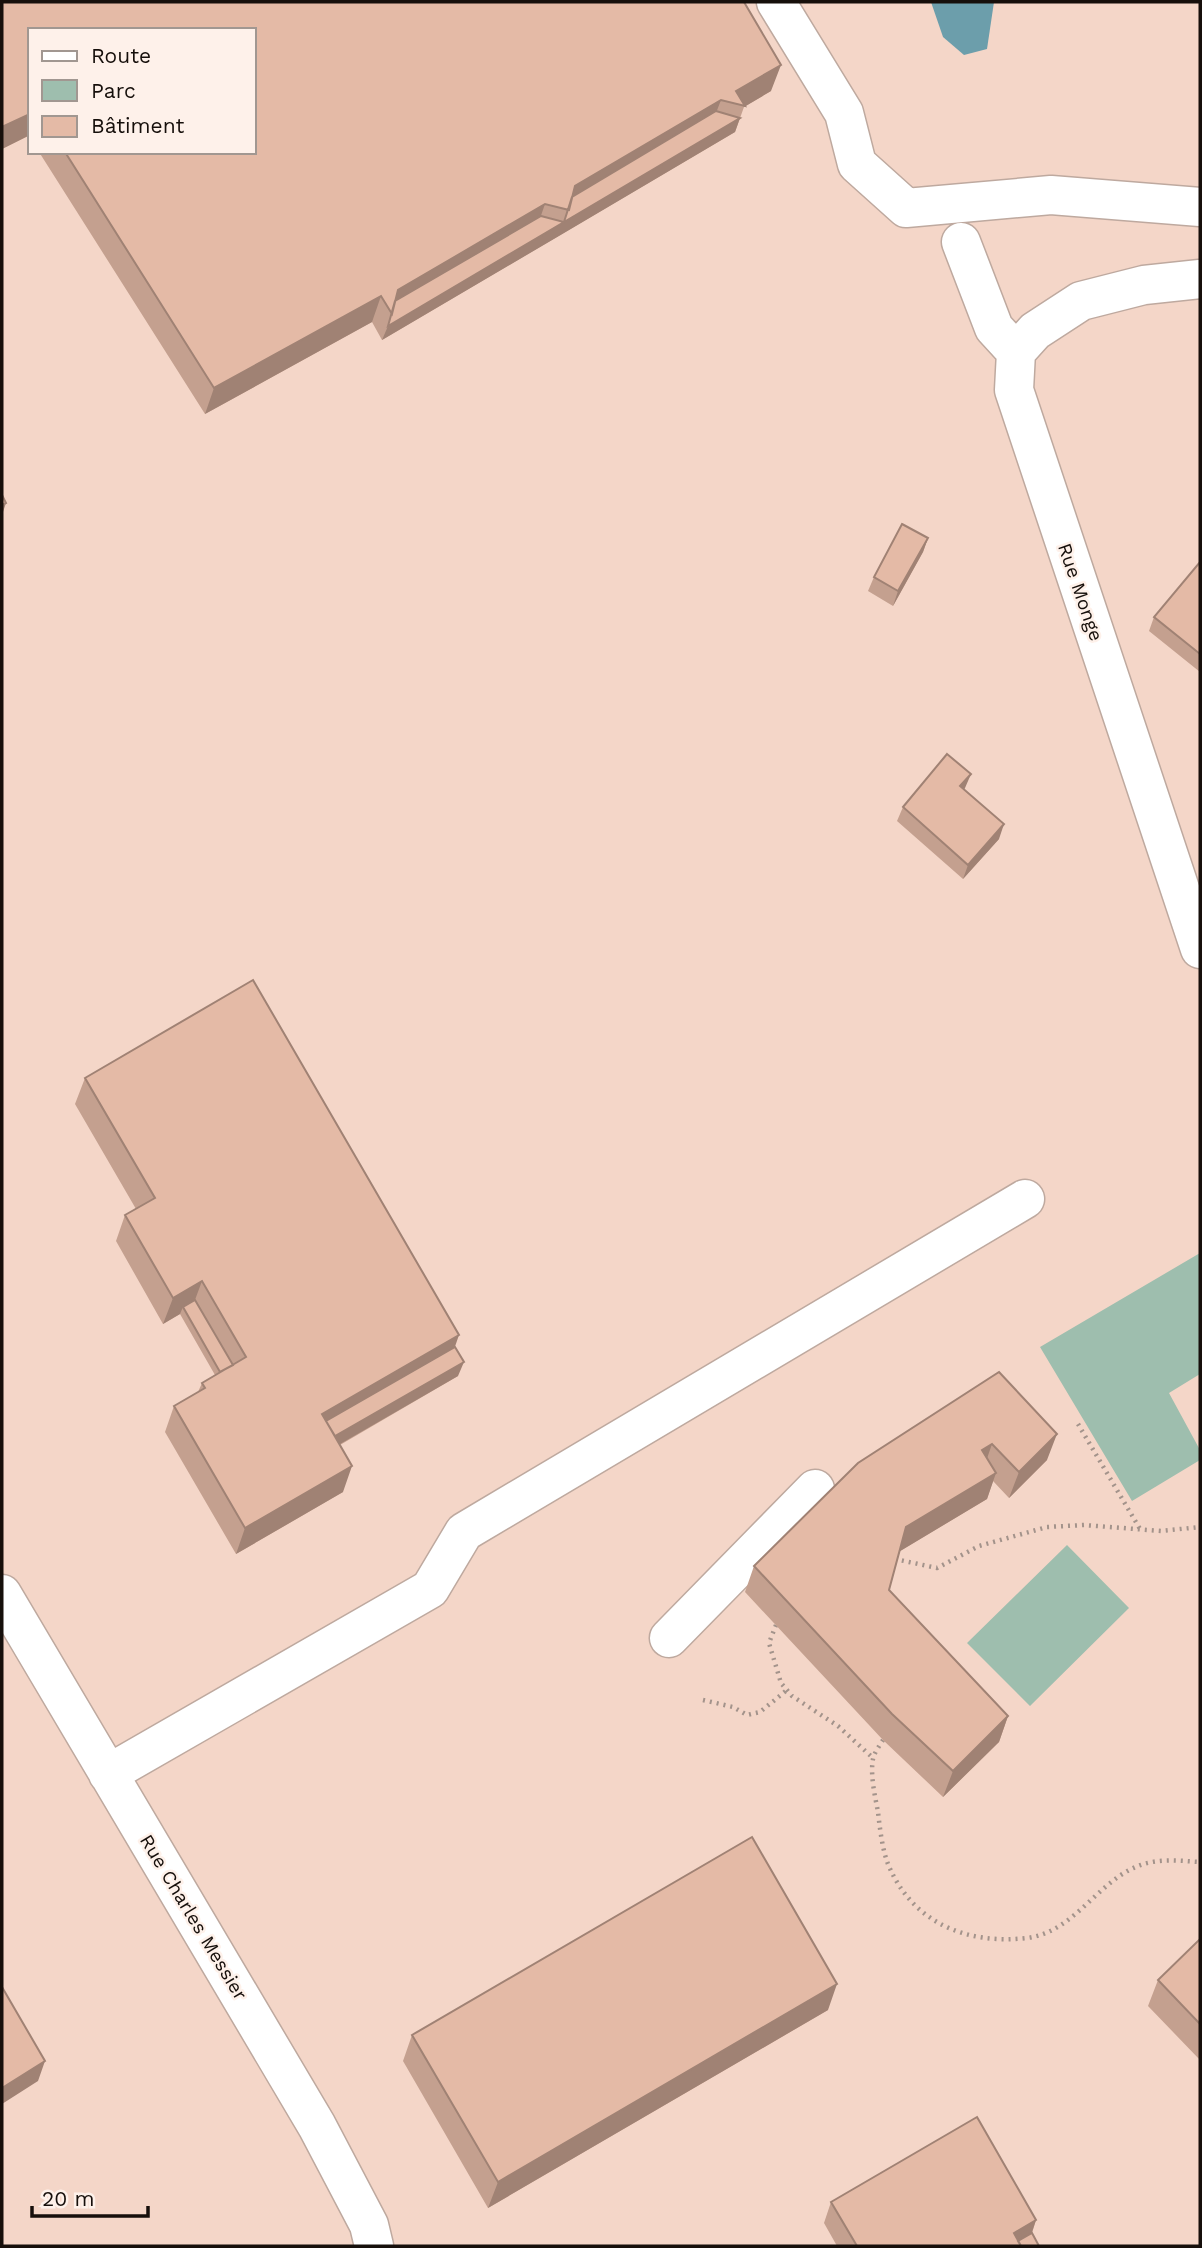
<svg xmlns="http://www.w3.org/2000/svg" width="1202" height="2248" font-family="'Work Sans',sans-serif">
<style>
.built{fill:#f4d6c8;fill-rule:evenodd}
.green{fill:#9ebeae}
.water{fill:#6c9eab}
.lines{fill:none;stroke-linecap:round;stroke-linejoin:round}
.minor-casing{stroke:#bea99f;stroke-width:41}
.path{stroke:#a3938b;stroke-width:4.5;stroke-dasharray:2 5;stroke-linecap:butt}
.minor{stroke:#fff;stroke-width:38}
.wall{fill:#c4a08f}
.shaded-wall{fill:#a08274}
.building{fill:#e4baa6;stroke:#a08274;stroke-width:2}
.labels{text-anchor:middle;stroke-width:5;stroke-linejoin:round;paint-order:stroke}
.street-label{font-size:19px;fill:#160f0b;stroke:#fef1ea}
</style>
<rect width="100%" height="100%" fill="#f8e2d7"/>
<!-- built -->
<path class="built" d="M2,2H1200V2246H2ZM30,30H254V152H30Z"/>
<!-- green -->
<path class="green" d="M1200,1253V1374L1169,1393L1200,1450V1460L1132,1501L1040,1347Z
M1067,1545L1129,1608L1030,1706L967,1643Z"/>
<!-- water -->
<path class="water" d="M931,2H994L987,49L964,55L943,37Z"/>
<g class="lines">
<defs>
<path id="minor" d="M776,2L844,113L857,164L906,208L1051,195L1200,207
M961,242L994,328L1016,352L1014,390L1200,949
M1016,352L1035,331L1081,301L1144,285L1200,279
M2,1594L317,2126L369,2225L374,2246
M669,1638L815,1489
M108,1774L430,1589L464,1532L1025,1199"/>
</defs>
<!-- minor casing -->
<use href="#minor" class="minor-casing"/>
<!-- path -->
<path class="path" d="M1078,1424L1140,1529
M895,1559L937,1568L979,1546L1047,1527L1084,1525L1161,1531L1200,1527
M776,1625L769,1643L781,1683L792,1696L838,1726L873,1758
M703,1700L733,1707L747,1715L760,1712L787,1690
M883,1740C880,1745 874,1753 873,1759C870,1775 875,1796 878,1812C880,1829 882,1848 888,1864C912,1923 967,1945 1027,1938C1080,1931 1101,1871 1152,1862C1168,1859 1184,1861 1200,1862"/>
<!-- minor -->
<use href="#minor" class="minor"/>
</g>
<!-- wall -->
<path class="wall" d="M2,2L771,91L744,107L735,132L382,340L372,322L205,414L39,152H254L30,30V138L28,136L2,149Z
M928,538L923,552L893,606L868,591L874,577Z
M1200,562V672L1149,631L1154,617Z
M965,788L964,790L999,839L963,879L897,821L903,807Z
M85,1078L455,1347L458,1376L340,1445L343,1492L236,1554L165,1432L174,1406L198,1392L202,1383L215,1375L180,1314L163,1324L116,1241L125,1215L136,1209L75,1104Z
M999,1372L1047,1460L1009,1498L993,1481L987,1499L900,1551L889,1590L1008,1716L999,1742L943,1797L883,1740L745,1592L754,1566Z
M1200,1939V2060L1148,2006L1158,1980Z
M828,2010L488,2208L403,2061L412,2035Z
M831,2202L1036,2220L1032,2233L1039,2246H837L824,2223Z"/>
<!-- shaded-wall -->
<path class="shaded-wall" d="M781,65L771,91L744,107L736,91Z
M721,100L711,126L568,210L575,186Z
M30,114V131L28,136L2,149V127Z
M740,118L735,132L559,236L564,222Z
M545,204L536,230L392,314L398,290Z
M564,222L559,236L382,340L388,326Z
M381,296L372,322L205,414L214,388Z
M6,503L2,515V505Z
M928,538L923,552L893,606L898,591Z
M971,774L965,788L955,800L960,786Z
M1004,824L999,839L963,879L968,865Z
M202,1281L192,1308L183,1307L180,1314L163,1324L173,1298Z
M459,1335L450,1361L323,1435L322,1414Z
M464,1362L458,1376L321,1455L326,1441Z
M1057,1434L1047,1460L1009,1498L1019,1472Z
M992,1444L983,1470L982,1450Z
M352,1466L343,1492L236,1554L245,1528Z
M996,1473L987,1499L897,1553L906,1527Z
M1008,1716L999,1742L943,1797L953,1771Z
M837,1984L828,2010L488,2208L498,2182Z
M45,2061L38,2081L2,2104V2088Z
M1036,2220L1029,2241L1019,2246L1014,2233Z"/>
<!-- building -->
<path class="building" d="M2,2H744L781,65L736,91L745,106L721,100L575,186L569,210L545,204L398,290L392,314L381,296L214,388L65,152H254V30H30V114L2,127Z
M716,111L740,118L564,222L572,197Z
M541,216L564,222L388,326L395,301Z
M2,495L6,503L2,505Z
M902,524L928,538L898,591L874,577Z
M1200,562V654L1154,617Z
M947,754L971,774L960,786L1004,824L968,865L903,807Z
M253,980L459,1335L322,1414L352,1466L245,1528L174,1406L205,1388L202,1383L246,1357L202,1281L173,1298L125,1215L155,1198L85,1078Z
M195,1300L233,1365L220,1372L183,1307Z
M455,1347L464,1362L335,1436L326,1421Z
M999,1372L1057,1434L1019,1472L992,1444L982,1450L996,1473L906,1527L889,1590L1008,1716L953,1771L892,1714L754,1566L858,1463Z
M752,1837L837,1984L498,2182L412,2035Z
M1200,1939V2024L1158,1980Z
M2,1987L45,2061L2,2088Z
M977,2117L1036,2220L1014,2233L1021,2246H857L831,2202Z
M1032,2233L1039,2246H1021L1018,2241Z"/>
<g class="labels">
<!-- street labels -->
<g class="street-label">
<text transform="translate(1081 592) rotate(71)" y="7">Rue Monge</text>
<text transform="translate(194 1917) rotate(59)" y="7">Rue Charles Messier</text>
</g>
</g>
<!-- border -->
<rect width="1202" height="2248" fill="none" stroke="#160f0b" stroke-width="7"/>
<!-- legend -->
<rect x="28" y="28" width="228" height="126" fill="#fef1ea" stroke="#a19791" stroke-width="2"/>
<rect x="42" y="51" width="35" height="10" fill="#ffffff" stroke="#a19791" stroke-width="2"/>
<text x="91" y="63" font-size="21" fill="#160f0b">Route</text>
<rect x="42" y="80" width="35" height="21" fill="#9ebeae" stroke="#a19791" stroke-width="2"/>
<text x="91" y="98" font-size="21" fill="#160f0b">Parc</text>
<rect x="42" y="116" width="35" height="21" fill="#e4baa6" stroke="#a19791" stroke-width="2"/>
<text x="91" y="133" font-size="21" fill="#160f0b">Bâtiment</text>
<!-- scale -->
<path d="M32 2206v10h116v-10" fill="none" stroke="#160f0b" stroke-width="3.5"/>
<text x="42" y="2206" font-size="21" fill="#160f0b" stroke="#fef1ea" stroke-width="5" paint-order="stroke">20 m</text>
</svg>
